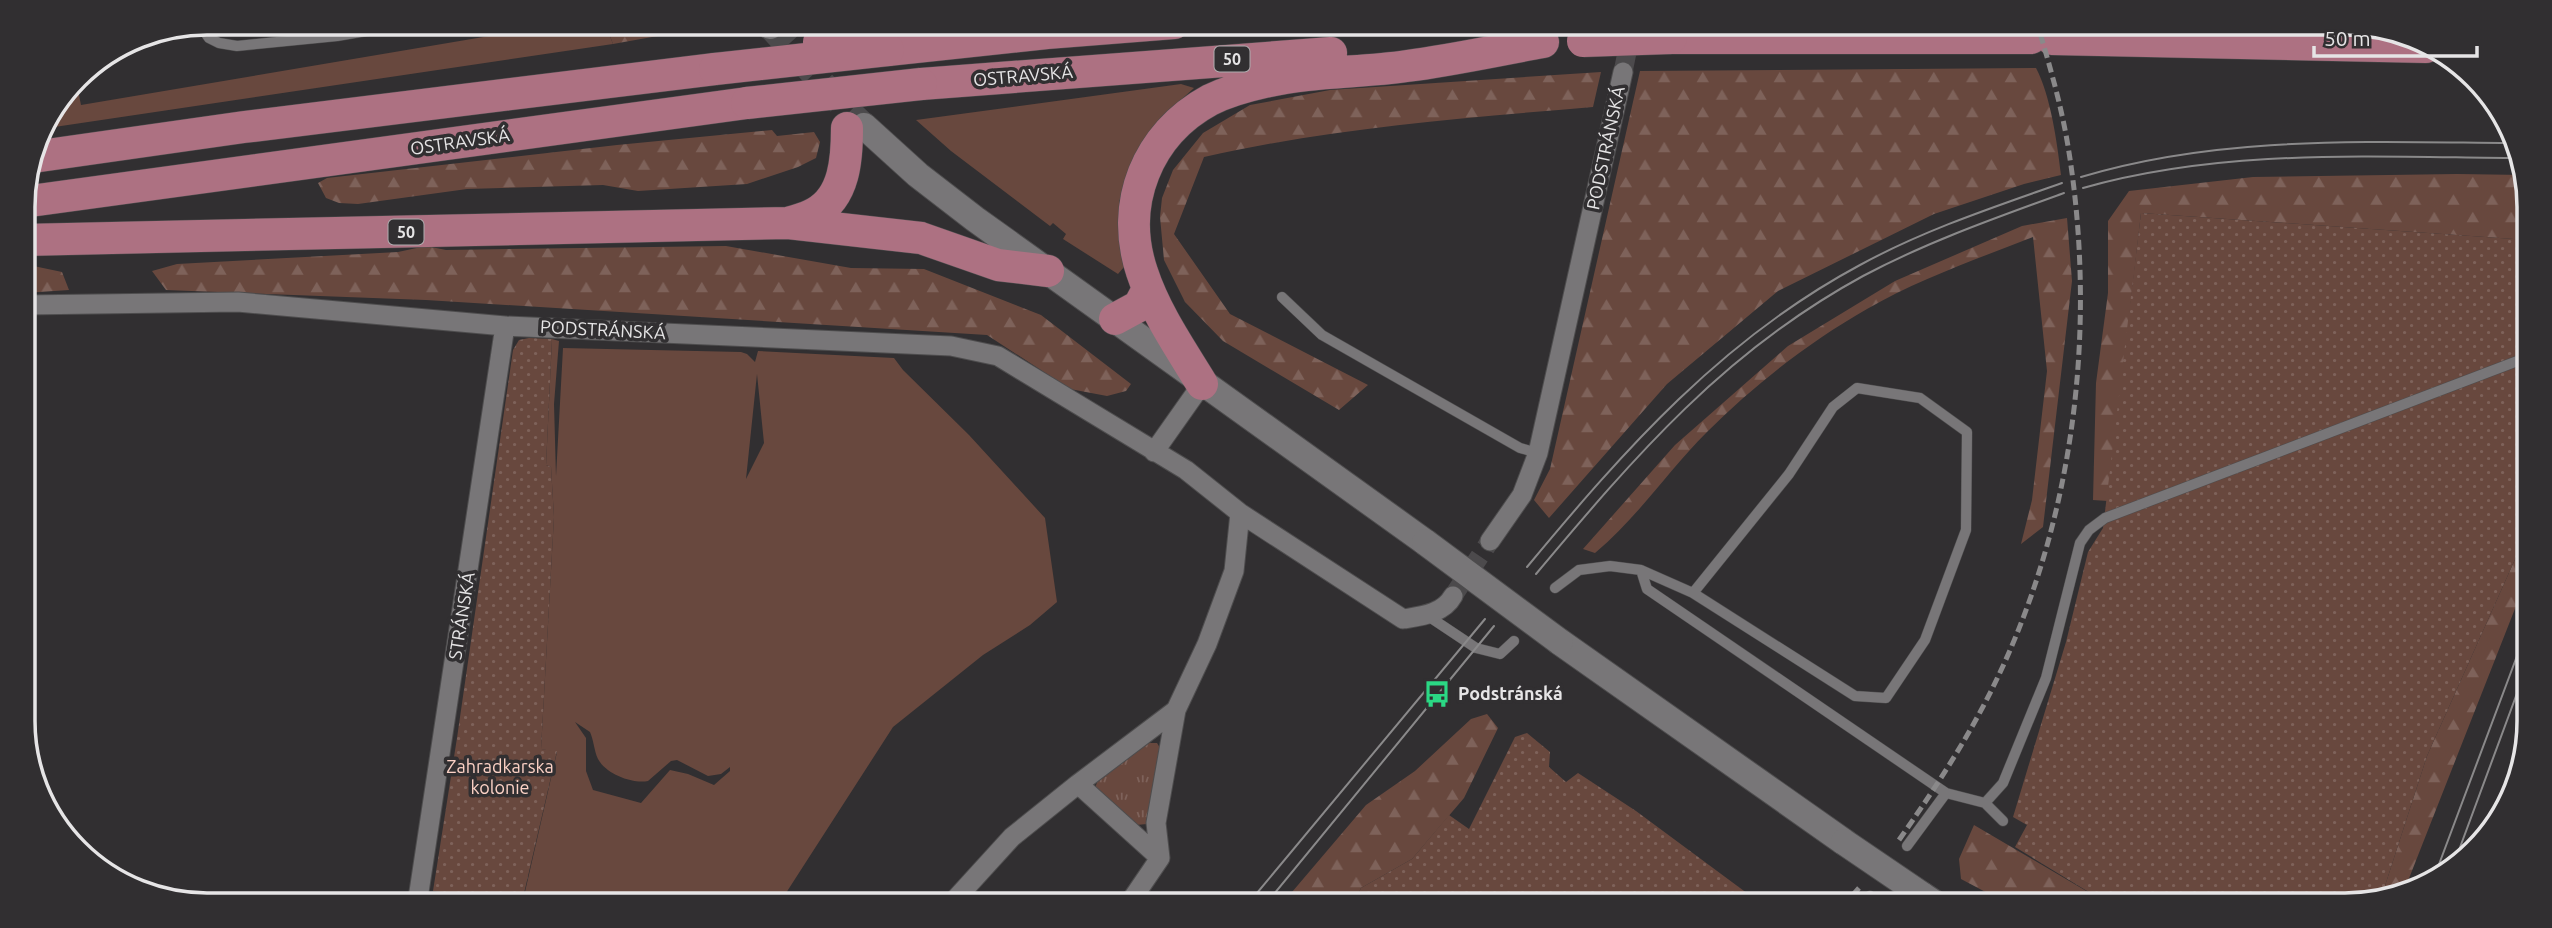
<svg xmlns="http://www.w3.org/2000/svg" width="2552" height="928" font-family="Ubuntu,sans-serif">
<style>
.grass{fill:#68483e;fill-rule:evenodd}
.forest{fill:url(#forest-firs)}
.park{fill:url(#park-tufts)}
.garden{fill:url(#garden-dots)}
.lines{fill:none;stroke-linecap:round;stroke-linejoin:round}
.minor-tunnel{stroke:#4c4a4c;stroke-width:19;stroke-dasharray:19 10;stroke-linecap:butt}
.secondary-tunnel{stroke:#4c4a4c;stroke-width:26;stroke-dasharray:26 13;stroke-linecap:butt}
.service-casing{stroke:#4e4d4e;stroke-width:11}
.minor-casing{stroke:#4e4d4e;stroke-width:21}
.secondary-casing{stroke:#4e4d4e;stroke-width:28}
.trunk-casing{stroke:#4e4d4e;stroke-width:33}
.service{stroke:#787678;stroke-width:10}
.minor{stroke:#787678;stroke-width:19}
.secondary{stroke:#787678;stroke-width:26}
.trunk{stroke:#ad7182;stroke-width:32}
.tram{stroke:#8a898a;stroke-width:2}
.rail{stroke:#8a898a;stroke-width:5;stroke-dasharray:10 5;stroke-linecap:butt}
.secondary-bridge-casing{stroke:#4e4d4e;stroke-width:28;stroke-linecap:butt}
.trunk-bridge-casing{stroke:#4e4d4e;stroke-width:33;stroke-linecap:butt}
.secondary-bridge{stroke:#787678;stroke-width:26}
.trunk-bridge{stroke:#ad7182;stroke-width:32}
.labels{text-anchor:middle;stroke-width:7;stroke-linejoin:round;paint-order:stroke}
.shield{fill:#312f31;stroke:#b0aeb0;stroke-width:2}
.shield-label{font-size:16px;font-weight:bold;fill:#e6e5e6}
.street-label{font-size:18px;fill:#e6e5e6;stroke:#312f31}
.poi-label{font-size:18px;font-weight:bold;fill:#e6e5e6;stroke:#312f31;text-anchor:start}
.park-label{font-size:18px;fill:#fbd1c5;stroke:#312f31}
.rim{fill:none;stroke:#e6e5e6;stroke-width:3.5}
</style>
<defs>
<pattern id="forest-firs" width="22" height="20" patternUnits="userSpaceOnUse" patternTransform="scale(1.75)"><rect width="22" height="20" fill="#68483e"/><path d="M5 1l3.5 6h-7zM16 11l3.5 6h-7z" fill="#7e625a"/></pattern>
<pattern id="park-tufts" width="24" height="20" patternUnits="userSpaceOnUse" patternTransform="scale(1.75)"><rect width="24" height="20" fill="#68483e"/><path d="M3 7l-1-3M5 7V3M7 7l1-3M15 17l-1-3M17 17v-4M19 17l1-3" fill="none" stroke="#7e625a"/></pattern>
<pattern id="garden-dots" width="8" height="8" patternUnits="userSpaceOnUse" patternTransform="scale(1.75)"><rect width="8" height="8" fill="#68483e"/><path d="M2 2h.1M6 6h.1" fill="none" stroke="#7e625a" stroke-width="1.8" stroke-linecap="round"/></pattern>
</defs>
<rect width="100%" height="100%" fill="#312f31"/>
<!-- grass -->
<path class="grass" d="M566,23H605L613,44L41,129L76,80L81,105Z
M1181,84L1194,88L1159,120L1127,174L1119,203L1124,267L1118,274L1063,239L1066,234L1053,223L1050,226L951,151L916,120Z
M552,339L559,341L554,404L556,476L563,348L741,352L747,354L755,362L758,351L894,358L903,370L969,435L1045,518L1057,602L1030,625L983,655L893,727L786,893L781,905H522L557,752L541,749L554,517L551,467L546,465ZM757,374L764,443L746,479ZM575,722L590,732C594,741 594,751 598,759C606,774 632,784 648,781L671,761L677,760L708,776L721,774L730,767V771L714,785L688,774L670,770L641,803L593,790L586,771V738Z"/>
<!-- forest -->
<path class="forest" d="M605,23H718L719,25L613,44Z
M2036,68C2051,97 2057,142 2061,175L2024,184L1934,214L1778,291L1667,384L1549,518L1534,500L1550,469L1640,71Z
M1601,72L1593,107C1463,118 1332,128 1204,157L1174,234L1230,314L1368,385L1339,410L1223,341L1185,302L1164,260L1160,217L1162,198L1173,170L1203,133L1250,105L1330,90Z
M772,130L777,136L814,132L820,142L816,158L798,167L747,184L638,191L603,185L467,189L358,204L339,203L326,198L318,183L327,178L617,145Z
M2457,174L2524,175L2528,182V240L2141,213L2108,501L2093,500L2096,383L2108,293V221L2129,191L2253,177Z
M2067,218L2072,281L2043,527L2021,544L2032,500L2047,371L2033,237C1977,259 1919,279 1867,309C1809,342 1754,385 1707,432C1667,472 1639,516 1595,553L1583,549L1675,445L1788,346L1895,281L2022,226Z
M426,246L446,250L726,246L851,268L924,269L1041,315L1131,384L1126,391L1107,396L1070,389L987,335L426,300L166,290L152,271L177,264L398,252Z
M24,264L62,272L69,290L24,293Z
M2529,528V573L2406,886L2382,895L2427,756Z
M1487,714L1498,728L1464,798L1412,859L1361,888L1353,905H1281L1366,805L1415,771L1471,719Z
M1974,825L2110,905H2010L1961,879L1959,859Z"/>
<!-- park -->
<path class="park" d="M1149,743H1157L1160,748L1147,824L1136,825L1095,788L1098,780Z"/>
<!-- garden -->
<path class="garden" d="M2141,213L2528,240L2529,528L2427,756L2382,895L2357,905H2110L2015,847L2027,825L2013,817L2066,642L2088,552L2103,528Z
M529,338L552,339L546,465L551,467L554,517L541,749L557,751L522,902L433,891L457,738L513,350L519,340Z
M1527,733L1550,752L1549,767L1566,782L1578,773L1636,811L1763,905H1353L1361,888L1412,859L1449,815L1469,829L1515,737Z"/>
<g class="lines">
<!-- minor-tunnel -->
<path class="minor-tunnel" d="M1623,72L1633,23
M1453,596L1490,541"/>
<!-- secondary-tunnel -->
<path class="secondary-tunnel" d="M770,26L843,106L864,126"/>
<defs>
<path id="service" d="M286,23L295,40
M199,24L209,38L219,43L237,46L337,36L413,23
M1282,297L1322,335L1520,448L1538,453
M1641,570L1647,589L1946,793L1985,803L2003,821
M1555,588L1579,570L1610,566L1641,570L1693,593L1789,474L1833,407L1857,388L1920,398L1967,432L1966,530L1925,640L1886,698L1855,696L1693,593
M1428,616L1476,648L1500,654L1514,641
M1985,803L2003,783L2046,678L2080,543L2089,530L2105,518L2528,357
M1907,846L1946,793
M1863,905L1870,896"/>
<path id="minor" d="M24,305L238,302L505,326L951,346L998,356L1186,470L1240,513L1403,619C1421,616 1443,614 1453,596
M1154,452L1202,384
M1490,541L1522,495L1538,453L1623,72
M1078,784L1160,858
M417,905L505,326
M950,905L1012,837L1078,784L1176,710L1207,644L1234,571L1240,513
M1128,905L1160,858L1156,823L1176,710"/>
<path id="secondary" d="M767,23L770,26
M864,126L918,175L975,219L1425,542
M1560,642L1844,842
M1922,895L1937,905"/>
<path id="trunk" d="M869,29L893,23
M1671,38H2031
M2052,39L2426,47
M888,50L1047,33L1174,23
M921,84L1331,53
M33,157L244,127L715,69
M23,202L747,103
M788,223C797,220 807,218 815,213C845,197 847,158 847,128
M23,240L788,223L921,238L998,265L1048,271
M1115,319L1139,306L1148,289
M1202,384C1180,348 1155,312 1142,272C1119,204 1147,134 1210,100C1226,92 1247,86 1265,82C1312,71 1360,73 1407,66C1453,60 1498,50 1543,42"/>
</defs>
<!-- service casing -->
<use href="#service" class="service-casing"/>
<!-- minor casing -->
<use href="#minor" class="minor-casing"/>
<!-- secondary casing -->
<use href="#secondary" class="secondary-casing"/>
<!-- trunk casing -->
<use href="#trunk" class="trunk-casing"/>
<!-- service -->
<use href="#service" class="service"/>
<!-- minor -->
<use href="#minor" class="minor"/>
<!-- secondary -->
<use href="#secondary" class="secondary"/>
<!-- trunk -->
<use href="#trunk" class="trunk"/>
<!-- tram -->
<path class="tram" d="M2081,177C2220,135 2367,142 2510,143
M2083,188C2224,148 2372,157 2517,158
M1527,567C1625,449 1722,339 1860,265C1924,230 1994,207 2062,183
M1536,574C1635,456 1725,351 1863,276C1927,242 1995,218 2064,193
M2452,869L2529,661
M2435,875L2529,624
M1247,905L1485,619
M1265,905L1494,626"/>
<!-- rail -->
<path class="rail" d="M1899,840C1925,803 1951,764 1973,725C2071,551 2100,341 2068,146C2061,104 2049,63 2037,23
M1844,905L1859,888"/>
<defs>
<path id="secondary-bridge" d="M1425,542L1560,642
M1844,842L1922,895"/>
<path id="trunk-bridge" d="M1583,41L1671,38
M819,42L869,29
M715,69L888,50
M747,103L921,84"/>
</defs>
<!-- secondary-bridge casing -->
<use href="#secondary-bridge" class="secondary-bridge-casing"/>
<!-- trunk-bridge casing -->
<use href="#trunk-bridge" class="trunk-bridge-casing"/>
<!-- secondary-bridge -->
<use href="#secondary-bridge" class="secondary-bridge"/>
<!-- trunk-bridge -->
<use href="#trunk-bridge" class="trunk-bridge"/>
</g>
<!-- icons -->
<defs>
<symbol id="bus-bare" viewBox="-9 -9 18 18"><path d="M-5-6H5V4H4V6H2V4H-2V6H-4V4H-5ZM-3.5-4V0h7V-4ZM-3.5 1.2v1.5H-2V1.2ZM2 1.2v1.5H3.5V1.2Z" fill="#2bd884" stroke="#312f31" stroke-width="2.5" paint-order="stroke"/></symbol>
</defs>
<g fill-rule="evenodd">
<use href="#bus-bare" x="1418" y="675" width="38" height="38"/>
</g>
<g class="labels">
<!-- shield labels -->
<g class="shield">
<rect x="1214.5" y="46.5" width="35" height="25" rx="5"/>
<rect x="388.5" y="219.5" width="35" height="25" rx="5"/>
</g>
<g class="shield-label">
<text x="1232" y="65">50</text>
<text x="406" y="238">50</text>
</g>
<!-- street labels -->
<g class="street-label">
<text transform="translate(1023 76) rotate(-5)" y="6">OSTRAVSKÁ</text>
<text transform="translate(460 142) rotate(-8)" y="6">OSTRAVSKÁ</text>
<text transform="translate(1606 148) rotate(-78)" y="6">PODSTRÁNSKÁ</text>
<text transform="translate(603 330) rotate(3)" y="6">PODSTRÁNSKÁ</text>
<text transform="translate(462 616) rotate(-81)" y="6">STRÁNSKÁ</text>
</g>
<!-- poi labels -->
<g class="poi-label">
<text x="1458" y="700">Podstránská</text>
</g>
<!-- park labels -->
<g class="park-label">
<text x="500" y="773">Zahradkarska<tspan x="500" dy="21">kolonie</tspan></text>
</g>
</g>
<!-- crop -->
<path d="M0 0H2552V928H0ZM207 35H2345A172 172 0 0 1 2517 207V721A172 172 0 0 1 2345 893H207A172 172 0 0 1 35 721V207A172 172 0 0 1 207 35Z" fill="#312f31" fill-rule="evenodd"/>
<path class="rim" d="M207 35H2345A172 172 0 0 1 2517 207V721A172 172 0 0 1 2345 893H207A172 172 0 0 1 35 721V207A172 172 0 0 1 207 35Z"/>
<!-- scale -->
<path d="M2314 46v10h163v-10" fill="none" stroke="#e6e5e6" stroke-width="3.5"/>
<text x="2324" y="46" font-size="21" fill="#e6e5e6" stroke="#312f31" stroke-width="5" paint-order="stroke">50 m</text>
</svg>
